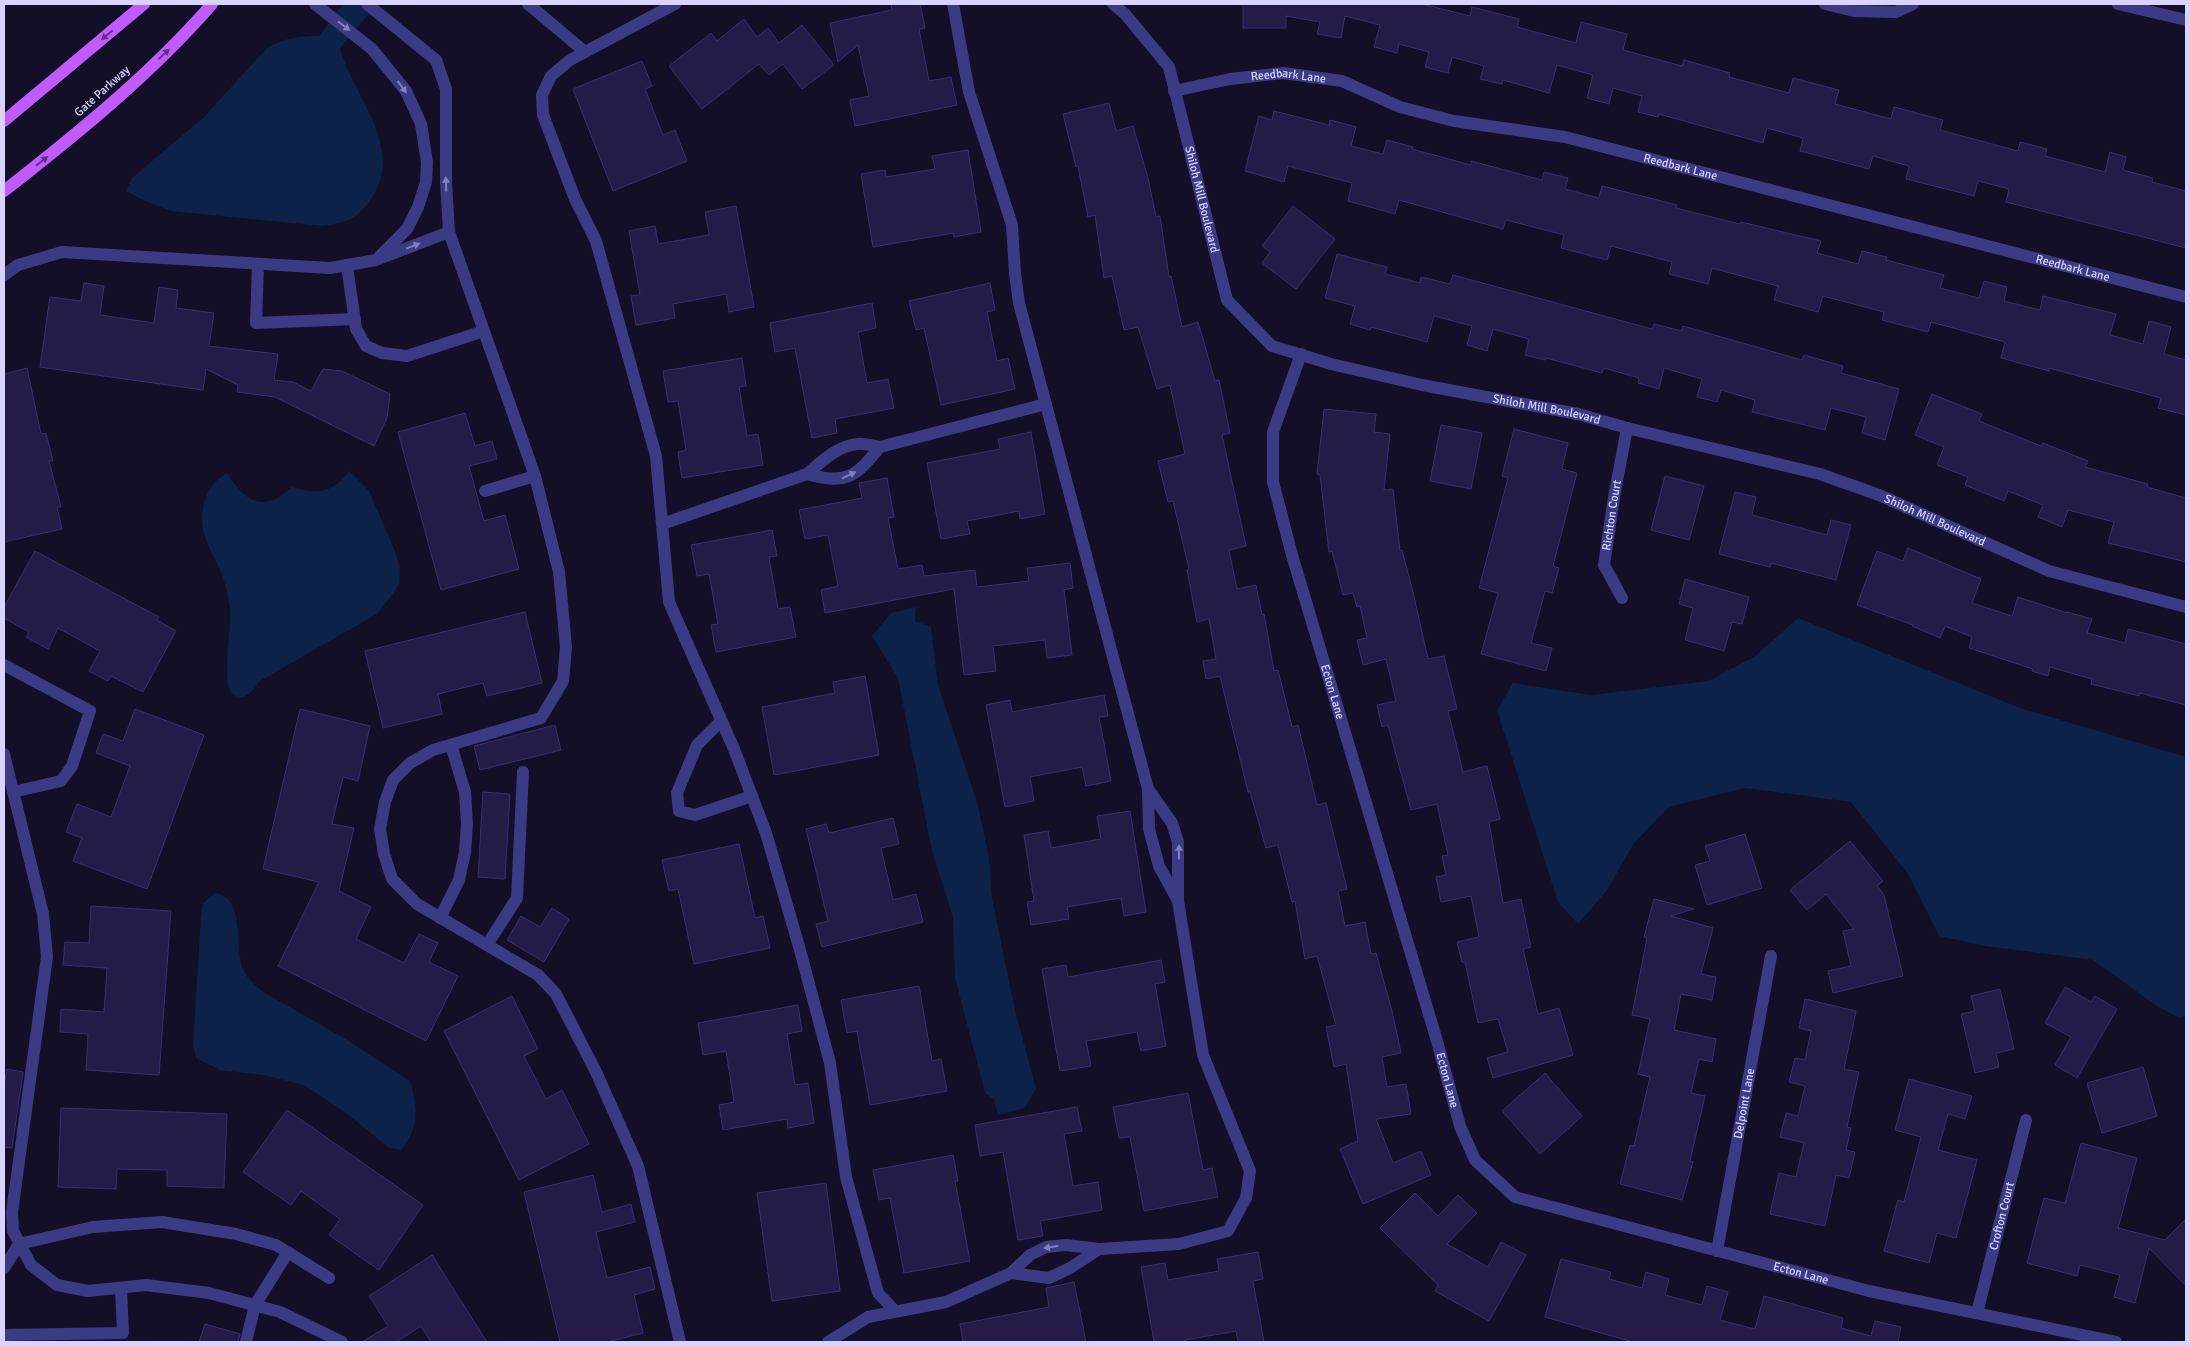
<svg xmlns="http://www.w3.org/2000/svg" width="2190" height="1346" font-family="Signika,sans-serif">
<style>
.water{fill:#0c2248}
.building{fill:#241b47;stroke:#3b2d73}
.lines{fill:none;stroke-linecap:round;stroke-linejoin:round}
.minor{stroke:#3d3a85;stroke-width:12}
.major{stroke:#c25bff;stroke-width:12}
.oneway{fill:#837fbc}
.oneway2{fill:#623188}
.labels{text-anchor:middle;stroke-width:4;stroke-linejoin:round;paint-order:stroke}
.street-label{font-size:12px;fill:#d9d4ff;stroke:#130f26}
</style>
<rect width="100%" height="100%" fill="#130f26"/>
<!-- water -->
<path class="water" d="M343,4H377L340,48C353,97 406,147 371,199C357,220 346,222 323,226L171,211L143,200L126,191L132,178L203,118L267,48C284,38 299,36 319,36Z
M349,471L369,491L395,551L400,569L399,584L392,595L377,614L260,681C254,689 245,703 233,694C220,685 232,629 230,612C229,597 225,581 219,568C212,552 203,539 202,521C202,501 209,483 227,473C246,503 264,513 292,487C317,495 333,493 349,471Z
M916,607L915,621L931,627L938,685L978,805L989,858L992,898L1015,1010L1036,1089L1025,1108L998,1115L994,1099L985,1093L955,978L953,917L932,851L898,678L872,636L891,613Z
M1798,618L2020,708L2186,757V1016L2179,1018L2157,1006L2093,960L1985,946L1939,936L1908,874L1851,802L1745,788L1669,807L1634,843L1607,890L1578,924L1558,902L1497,710L1513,683L1591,695L1708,681L1754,657Z
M215,893C247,898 233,947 244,971C248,980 255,985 262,991L347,1040L410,1081C418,1110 420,1126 401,1150L389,1148L345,1112L304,1085L263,1075L220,1070L196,1058L193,1045L201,916L203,903Z"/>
<!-- building -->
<path class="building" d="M891,4H920L925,28L919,29L929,81L951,77L957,105L855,126L850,100L869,96L858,45L838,62L830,23L892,10Z
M1243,4H1422L1470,16L1472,7L1519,19L1517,27L1576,43L1581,22L1627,34L1623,50L1682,66L1684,60L1730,73L1729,77L1789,93L1793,78L1839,90L1835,104L1891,119L1894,107L1943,120L1940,130L2018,151L2020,142L2047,149L2045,156L2105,172L2110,152L2126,157L2123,170L2153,178L2152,182L2186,191V248L2006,202L2009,189L1978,181L1974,196L1906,179L1909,166L1873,156L1869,169L1800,151L1803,138L1767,128L1763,143L1659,114L1658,117L1638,112L1642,96L1613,88L1609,104L1587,98L1593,75L1557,65L1549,93L1503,80L1502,84L1480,79L1484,66L1452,57L1448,73L1425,67L1429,52L1399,44L1397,53L1374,47L1380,25L1345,16L1341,38L1317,34L1320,22L1286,16V28H1243Z
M744,19L757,37L768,28L779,43L802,25L834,65L802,89L783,64L769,75L759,64L702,109L669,66L711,33L717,41Z
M642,61L652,86L645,89L663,135L675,130L687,161L613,191L573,89Z
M1109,103L1116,131L1133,126L1148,178L1156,217L1160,216L1169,277L1171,276L1182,327L1198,322L1215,381L1219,380L1230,433L1222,435L1246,546L1229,550L1237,589L1256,585L1262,615L1264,614L1274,671L1278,670L1292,727L1298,725L1317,805L1326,803L1332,828L1347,889L1338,891L1345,926L1365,922L1371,954L1376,953L1392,1011L1401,1053L1382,1057L1387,1087L1406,1084L1411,1114L1376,1119L1393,1163L1421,1151L1431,1175L1363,1204L1340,1149L1358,1141L1346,1064L1334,1067L1326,1027L1336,1025L1317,956L1305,959L1295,901L1292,902L1278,845L1266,848L1250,792H1248L1220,676L1206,679L1203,661L1216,659L1209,619L1197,622L1187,570L1189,569L1173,501L1168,502L1158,461L1185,454L1170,385L1157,389L1138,327L1124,330L1112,276L1104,278L1095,215L1088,217L1078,166L1076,167L1063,114Z
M1274,111L1329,125L1330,120L1356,127L1351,146L1383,154L1387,140L1413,147L1412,149L1471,165V161L1542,180L1544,172L1568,178L1565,189L1599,198L1602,186L1677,205L1676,208L1740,224L1741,222L1821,241L1817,253L1858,264L1862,251L1887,257L1886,260L1944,275L1940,288L1979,298L1984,281L2007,287L2004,301L2040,310L2043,296L2116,314L2110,335L2143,344L2149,321L2171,327L2164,354L2186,360V415L2158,408L2161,398L2049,368V371L2001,358L2005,342L1931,322L1928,332L1882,320L1884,312L1823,296L1818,312L1774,300L1778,286L1712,268L1708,284L1669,274L1672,262L1611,246L1607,260L1561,248L1564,235L1506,220L1503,229L1399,200L1395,214L1348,201L1352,183L1288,166L1284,182L1245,171L1259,116L1272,120Z
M968,150L981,232L954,237L953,233L873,247L861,174L885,170L886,177L935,169L932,156Z
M736,206L754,307L729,312L726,294L673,304L675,318L636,325L631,296L640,295L629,231L655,226L658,244L709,235L705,212Z
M1293,206L1335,239L1296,289L1262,263L1270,252L1262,246Z
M1337,254L1387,267L1385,274L1420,283L1421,277L1450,284L1453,275L1652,329L1654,324L1682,331L1683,326L1802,360L1804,355L1843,366L1841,373L1899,389L1885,440L1862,433L1866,417L1831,408L1825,430L1752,412L1755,400L1721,390L1717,402L1697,397L1702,379L1664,368L1659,389L1638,383L1639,378L1604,368L1602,373L1546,358L1545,360L1525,355L1529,339L1493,329L1487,351L1467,345L1472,326L1434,316L1427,342L1371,327L1370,330L1350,324L1355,306L1325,298Z
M84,283L104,286L100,315L154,323L159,287L178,290L176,308L214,313L209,346L278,354L274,380L293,382L311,391L323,369L342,371L390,394L387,418L374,446L275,397L237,392L238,385L206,369L203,390L40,367L50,297L81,301Z
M990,283L995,310L987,312L997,361L1008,358L1015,389L941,405L924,328L916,330L909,301Z
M872,303L876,328L858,332L867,383L888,379L894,408L835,419L837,433L812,438L795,348L775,352L770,323Z
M742,358L746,386L739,387L747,436L758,434L763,465L682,478L678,452L686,450L678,401L668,402L663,371Z
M27,368L41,434L46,433L53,461H49L61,507H57L62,529L4,542V374Z
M1932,394L1982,414L1979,421L2041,446L2043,443L2088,461L2085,467L2148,484L2147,487L2186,498V562L2108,543L2114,522L2068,510L2062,527L2038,517L2043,505L2008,491L2004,501L1965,485L1968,477L1937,465L1944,447L1915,435Z
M1324,409L1376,414L1374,432L1390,434L1384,490L1393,489L1400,551L1402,550L1413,592L1428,659L1444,656L1457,709L1448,711L1463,772L1487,766L1500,819L1489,822L1503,903L1521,899L1531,947L1523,949L1538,1014L1559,1008L1573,1055L1493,1078L1487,1058L1508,1052L1498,1019L1478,1023L1465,962H1462L1457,942L1479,937L1471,896L1441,902L1436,877L1446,875L1442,856L1448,855L1437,804L1411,810L1388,725L1382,727L1377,705L1396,701L1386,659L1363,665L1357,640L1367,638L1360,606L1357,607L1353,593L1343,595L1332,551L1329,552L1320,475L1317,474Z
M465,413L475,446L492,441L497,459L469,466L484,521L505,515L519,569L441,590L398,432Z
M1441,425L1482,433L1471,489L1430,481Z
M1514,429L1568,443L1562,469L1577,473L1553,566L1559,568L1552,593L1545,591L1531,643L1552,648L1546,671L1481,654L1498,593L1479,588L1508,478L1502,476Z
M1031,432L1045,514L1020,519L1019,511L967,521L970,534L941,539L927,463L1000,449L998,439Z
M1665,476L1704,486L1689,540L1651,530Z
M887,478L894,517L888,518L898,569L922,565L924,576L975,570L977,587L1029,581L1027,568L1070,563L1073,588L1064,590L1072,655L1047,658L1045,640L993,646L996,671L964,675L954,589L825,613L821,590L838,586L828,535L805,539L799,510L862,498L859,483Z
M1735,492L1756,497L1752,515L1827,535L1831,520L1851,525L1836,580L1771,563L1770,567L1719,554Z
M772,530L777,556L769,557L778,609L790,607L796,637L716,652L711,625L718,624L709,574L697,576L691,545Z
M1908,548L1981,579L1972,603L2012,616L2018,597L2067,613V612L2092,619L2087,633L2125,643L2128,629L2186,644V705L2140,693L2139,696L2091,684L2092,679L2050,667L2048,676L2032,671L2033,669L1969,648L1972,637L1945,626L1940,638L1912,626L1913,625L1857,605L1877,551L1903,561Z
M35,551L159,617L157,620L176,631L143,692L111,676L108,681L89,671L100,651L58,628L48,649L26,637L29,632L4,618V607Z
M1685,579L1749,597L1742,624L1732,622L1724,651L1685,640L1693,608L1679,604Z
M525,612L542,683L487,696L483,683L438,694L442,714L383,728L365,651Z
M865,676L879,755L774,775L762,707L835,693L833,682Z
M1104,695L1108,716L1099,717L1111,781L1086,786L1082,767L1030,777L1034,801L1005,807L986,705L1010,700L1012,712Z
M135,709L204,735L147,889L73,861L82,838L66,832L77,804L111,817L130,766L96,753L103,734L123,741Z
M300,709L370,726L358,781L343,777L332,824L354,828L339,891L371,907L356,939L404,963L419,934L438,943L429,962L458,976L426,1041L278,966L319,882L263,869Z
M555,725L561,750L480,770L474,746Z
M483,792L510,794L505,879L478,877Z
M1130,811L1146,912L1124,916L1121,898L1067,907L1069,919L1031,925L1027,902L1034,901L1024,835L1048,831L1051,848L1101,839L1097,816Z
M893,818L899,844L881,848L893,900L916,894L923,922L822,947L816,924L828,921L806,829L826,824L829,833Z
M1745,834L1762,888L1707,905L1695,865L1710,861L1705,846Z
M1850,841L1883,881L1877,886L1884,895L1903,976L1833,993L1828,971L1851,966L1843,931L1854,929L1826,894L1807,910L1790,890Z
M739,844L755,918L763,916L770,948L694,964L678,889L669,891L662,860Z
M1654,899L1694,909L1671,916L1713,928L1701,974L1716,977L1712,1000L1681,994L1674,1030L1716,1039L1712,1062L1699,1059L1691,1093L1705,1096L1690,1161L1693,1162L1682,1200L1620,1184L1630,1145L1634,1146L1650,1077L1638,1074L1650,1019L1632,1015L1647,938L1644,937Z
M91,906L171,911L159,1075L86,1070L88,1034L60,1032L61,1009L104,1012L107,968L63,965L65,942L89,943Z
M552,908L569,919L544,962L507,940L521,916L540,927Z
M1161,960L1165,982L1155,984L1166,1046L1141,1051L1137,1032L1086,1041L1091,1066L1060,1071L1042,969L1066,965L1068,977Z
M919,986L932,1061L941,1059L947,1091L870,1105L857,1031L847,1033L841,1000Z
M2065,987L2091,1002L2095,996L2117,1009L2077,1078L2055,1065L2071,1037L2045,1023Z
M2000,989L2014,1049L1996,1053L1999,1067L1975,1073L1961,1014L1975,1011L1971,996Z
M512,996L538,1049L524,1056L546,1099L562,1090L589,1144L519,1180L444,1031Z
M1805,999L1856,1011L1844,1069L1859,1072L1847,1127L1851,1128L1846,1150L1855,1152L1849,1178L1836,1175L1825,1226L1770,1214L1779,1173L1796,1177L1804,1143L1780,1137L1786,1113L1798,1116L1805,1086L1789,1082L1795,1058L1805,1060L1811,1031L1799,1028Z
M798,1005L802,1031L787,1034L795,1085L808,1083L814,1123L788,1128L787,1119L723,1130L719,1105L734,1102L726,1051L703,1055L698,1023Z
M2143,1067L2157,1116L2102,1133L2087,1083Z
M7,1069L23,1072L12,1148L4,1147V1086Z
M1545,1073L1582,1116L1540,1154L1502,1111Z
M1909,1079L1972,1096L1965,1119L1948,1114L1938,1150L1977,1160L1956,1238L1937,1233L1929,1263L1884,1251L1898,1200L1904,1202L1921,1137L1895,1130Z
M1188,1093L1203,1170L1212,1168L1218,1197L1144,1211L1130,1137L1119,1138L1113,1107Z
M1077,1107L1082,1131L1064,1134L1073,1186L1098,1182L1102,1210L1040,1221L1043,1236L1018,1240L1003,1152L980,1156L975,1125Z
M61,1108L227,1114L224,1188L167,1186V1170L117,1169L116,1189L58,1187Z
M287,1110L423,1205L379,1270L329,1235L340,1219L301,1191L291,1205L243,1172Z
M2081,1143L2137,1158L2118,1228L2165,1240L2186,1219V1286L2149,1248L2135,1303L2114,1297L2120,1275L2080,1265L2077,1276L2027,1263L2044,1198L2065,1203Z
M953,1155L958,1181H955L970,1261L904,1273L890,1198L879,1200L873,1170Z
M593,1175L602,1212L631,1204L635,1222L596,1232L607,1278L650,1267L655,1289L634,1295L643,1333L607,1342H560L524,1192Z
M826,1183L840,1291L772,1301L757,1193Z
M1415,1193L1438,1216L1458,1195L1477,1213L1447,1244L1488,1267L1501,1242L1526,1255L1489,1321L1435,1291L1438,1285L1380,1228Z
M1258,1252L1263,1279L1253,1281L1264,1342H1238L1236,1331L1185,1340V1342H1154L1141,1267L1165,1263L1168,1280L1219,1271L1217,1259Z
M432,1255L487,1342H431L421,1326L396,1342H362L388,1326L369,1296Z
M1561,1259L1611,1272L1609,1279L1642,1288L1646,1272L1669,1279L1665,1295L1702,1305L1707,1286L1728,1292L1720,1320L1755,1329L1764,1296L1843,1318L1841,1328L1871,1336L1875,1321L1901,1327L1898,1342H1633L1545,1317Z
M1074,1282L1086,1342H963L960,1324L1049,1307L1046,1288Z
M205,1324L240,1334L238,1342H199Z"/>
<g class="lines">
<!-- minor -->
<g class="minor">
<path d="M315,4L372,49L406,91L421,124L427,162L426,182L418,207L407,229L380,256"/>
<path d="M367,4L436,60L446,89V182L449,232L535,476L559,572L566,647L563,681L541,718L433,750L410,763L393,780L385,802L380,829L384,854L392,879L417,904L538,975L556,994L596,1072L638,1166L680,1342"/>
<path d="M528,4L585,52"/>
<path d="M675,4L570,60L551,76L542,95L543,115L575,199L596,241L656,456L669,602L734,749L766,833L800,950L830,1063L846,1177L878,1293L895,1311"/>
<path d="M953,4L969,92L1012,225L1015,274L1019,303L1148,789L1149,829L1159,866L1178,901"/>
<path id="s1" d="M1113,4L1125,14L1169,67L1227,300L1272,346L1331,364L1422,385L1578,414L1627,428L1820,474L1879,495L2049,571L2186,607"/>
<path d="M1825,4L1854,11L1896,12L1913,4"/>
<path d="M2118,4L2186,20"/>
<path id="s2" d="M1174,91L1230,79L1283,73L1342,81L1400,107L1454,121L1565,137L2186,297"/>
<path d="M258,264L256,323L355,319"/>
<path d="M347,265L356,329L366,346L382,353L407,356L484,331"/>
<path d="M4,275L18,265L62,252L330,268L376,260L449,232"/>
<path id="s3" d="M1301,354L1273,432V482L1292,555L1437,1041L1460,1126L1475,1160L1515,1197L1869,1291L2116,1342"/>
<path d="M807,474C847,485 855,477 880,447"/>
<path d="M485,491L535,476"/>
<path d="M662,524L807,474C821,462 837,446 857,444C864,443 873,446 880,447L1046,404"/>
<path id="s4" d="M1622,598L1604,565L1614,497L1627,428"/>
<path d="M4,665L90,711L72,766L61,781L13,792"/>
<path d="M721,721L697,745L677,793L679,811L695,815L752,796"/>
<path d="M4,754L43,914L47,957L12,1212L13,1231L31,1265L57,1285L88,1291L146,1285L209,1293L280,1312L342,1342"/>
<path d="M440,918L459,880L465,852L467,824L465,792L451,745"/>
<path d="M487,945L517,898L523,772"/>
<path id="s5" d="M1717,1251L1771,956"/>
<path d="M4,1268L19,1244L93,1227L162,1222L236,1234L276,1245L329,1278"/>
<path d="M1011,1273L1049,1278L1070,1268L1099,1249"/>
<path id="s6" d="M1977,1313L2026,1120"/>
<path d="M4,1335L123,1333L121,1288"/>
<path d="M246,1342L255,1305L288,1252"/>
<path d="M828,1342L868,1317L946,1302L1011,1273L1030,1255L1046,1247L1066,1245L1099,1249L1179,1244L1228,1231L1246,1198L1250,1171L1203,1055L1178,901V842L1172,823L1148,789"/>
</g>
<!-- major -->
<path class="major" d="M4,121L144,4
M4,191C77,134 151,74 212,4"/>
</g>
<!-- one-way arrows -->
<defs><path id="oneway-solid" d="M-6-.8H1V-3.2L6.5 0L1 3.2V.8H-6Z" transform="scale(1.25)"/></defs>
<g class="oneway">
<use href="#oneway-solid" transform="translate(344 26) rotate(38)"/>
<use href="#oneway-solid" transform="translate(402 87) rotate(54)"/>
<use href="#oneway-solid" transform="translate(446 184) rotate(-92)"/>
<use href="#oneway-solid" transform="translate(413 246) rotate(-21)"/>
<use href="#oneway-solid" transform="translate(849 475) rotate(-26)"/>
<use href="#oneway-solid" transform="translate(1179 852) rotate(-90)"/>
<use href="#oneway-solid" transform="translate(1051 1247) rotate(171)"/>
</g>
<g class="oneway2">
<use href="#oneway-solid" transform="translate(107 35) rotate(140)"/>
<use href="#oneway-solid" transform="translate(164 54) rotate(-43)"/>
<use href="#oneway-solid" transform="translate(42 161) rotate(-38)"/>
</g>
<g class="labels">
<!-- street labels -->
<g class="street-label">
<text dy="4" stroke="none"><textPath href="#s2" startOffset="116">Reedbark Lane</textPath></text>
<text transform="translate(102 91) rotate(-42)" y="4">Gate Parkway</text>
<text dy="4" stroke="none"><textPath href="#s2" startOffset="521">Reedbark Lane</textPath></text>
<text dy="4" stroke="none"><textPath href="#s1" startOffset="221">Shiloh Mill Boulevard</textPath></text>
<text dy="4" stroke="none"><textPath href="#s2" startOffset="926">Reedbark Lane</textPath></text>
<text dy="4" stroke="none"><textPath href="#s1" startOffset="671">Shiloh Mill Boulevard</textPath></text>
<text dy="4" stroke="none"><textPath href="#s4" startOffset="88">Richton Court</textPath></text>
<text dy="4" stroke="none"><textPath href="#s1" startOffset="1076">Shiloh Mill Boulevard</textPath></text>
<text dy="4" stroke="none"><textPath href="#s3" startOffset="351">Ecton Lane</textPath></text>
<text dy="4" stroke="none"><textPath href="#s3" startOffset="756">Ecton Lane</textPath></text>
<text dy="4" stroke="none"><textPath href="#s5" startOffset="150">Delpoint Lane</textPath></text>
<text dy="4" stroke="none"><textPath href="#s6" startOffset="100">Crofton Court</textPath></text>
<text dy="4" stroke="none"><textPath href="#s3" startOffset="1191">Ecton Lane</textPath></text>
</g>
</g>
<!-- border -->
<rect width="2190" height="1346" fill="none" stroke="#d9d4ff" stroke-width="10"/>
</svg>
